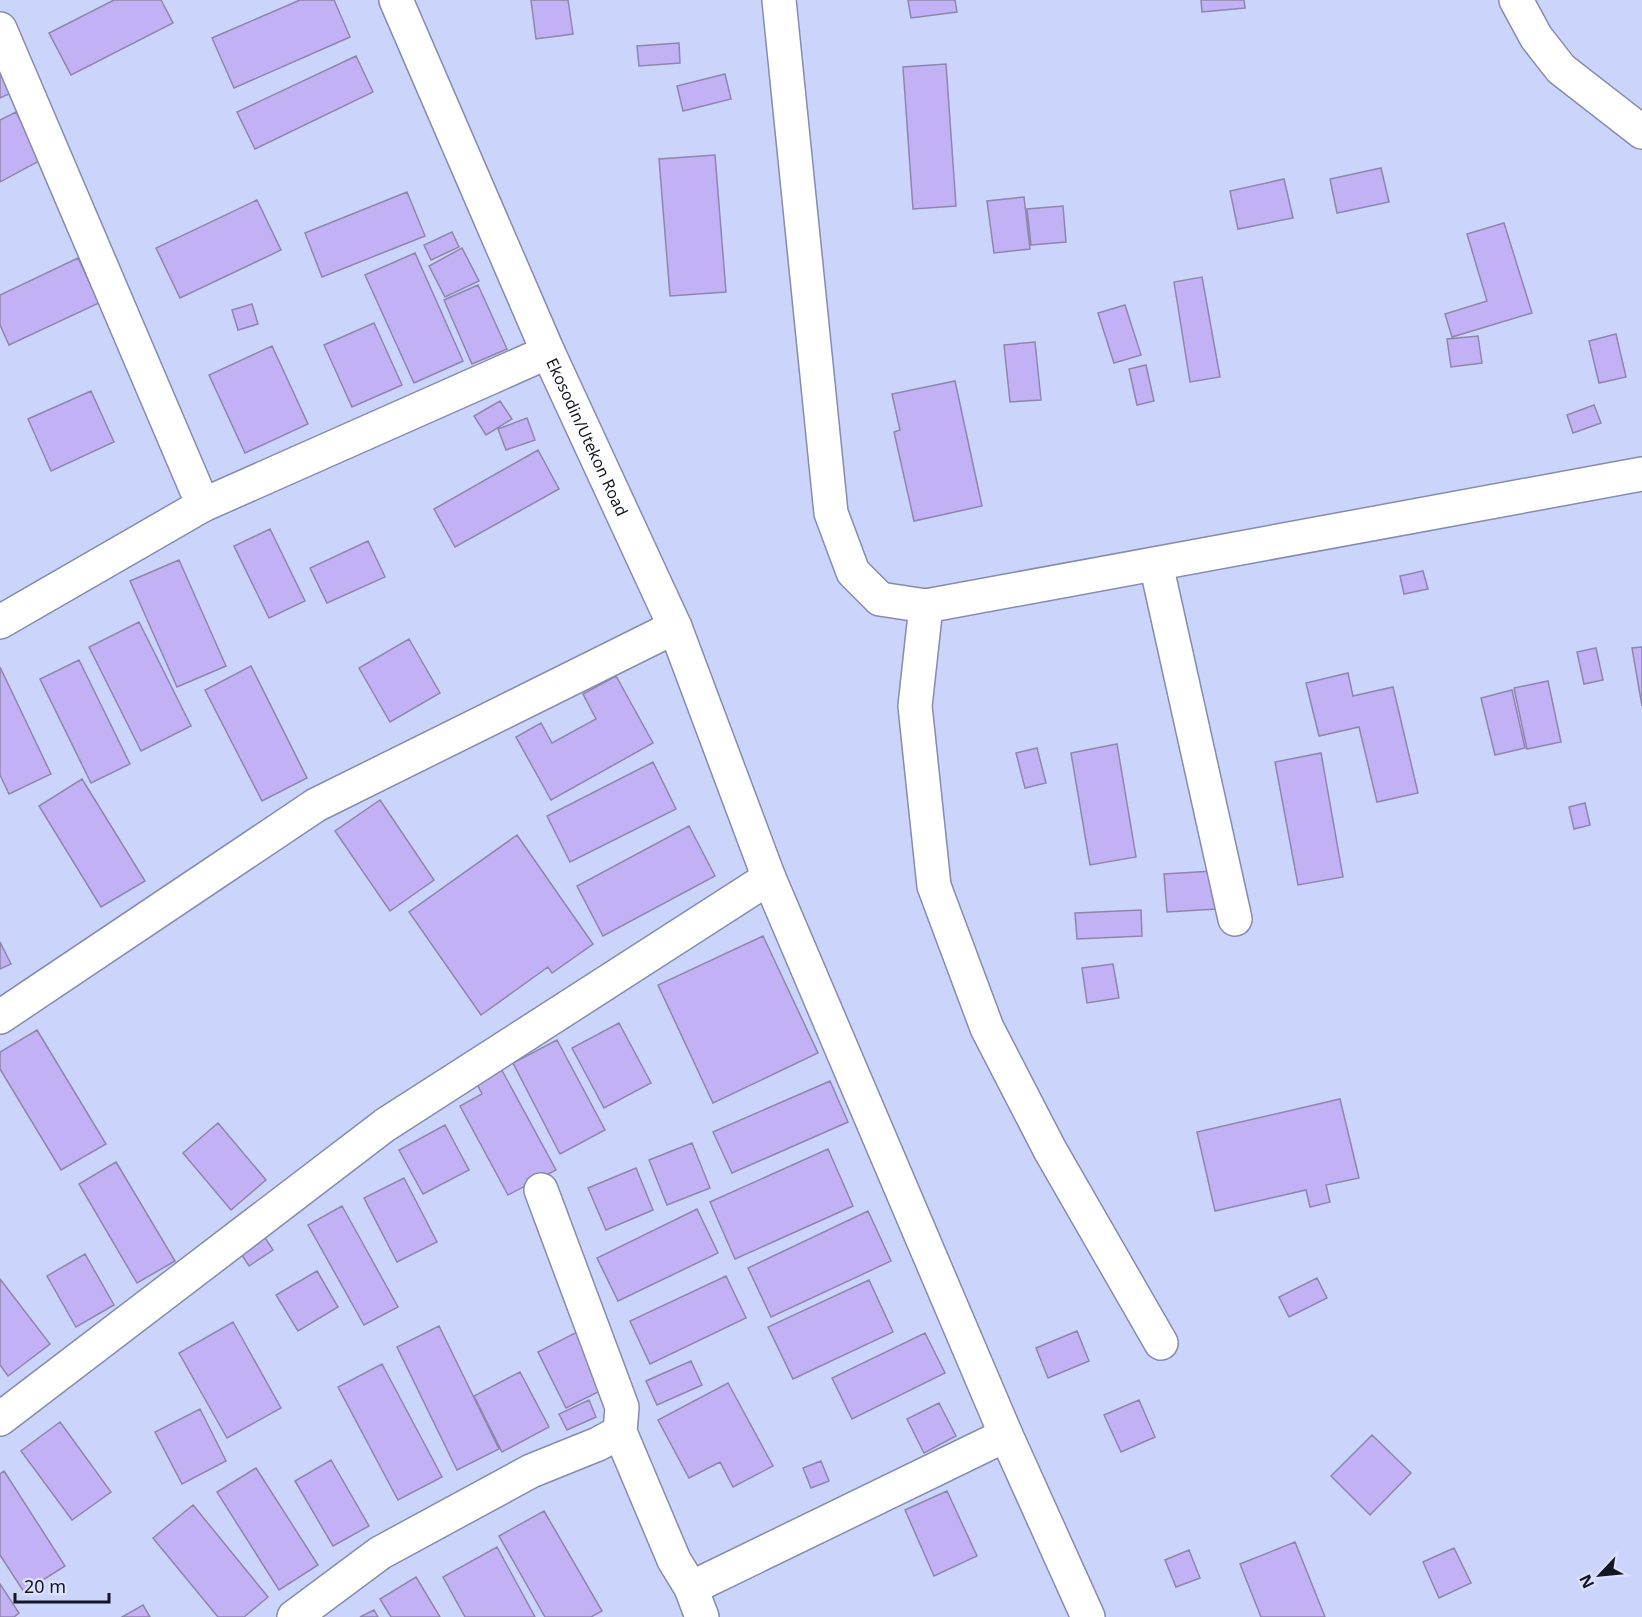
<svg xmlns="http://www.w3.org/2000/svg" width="1642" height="1617" font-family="'Noto Sans',sans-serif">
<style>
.building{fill:#c2b2f5;stroke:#8f86ab;stroke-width:1.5}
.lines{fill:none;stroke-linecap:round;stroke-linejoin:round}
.minor-casing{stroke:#848cb0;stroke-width:36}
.minor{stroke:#fff;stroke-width:33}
.labels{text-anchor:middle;stroke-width:4.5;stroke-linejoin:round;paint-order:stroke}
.street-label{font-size:16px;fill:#141624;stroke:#dce2fa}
</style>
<rect width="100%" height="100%" fill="#cbd4fb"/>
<!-- building -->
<path class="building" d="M114,0H161L173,23L71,75L49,33Z
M300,0H334L350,37L234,88L212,38Z
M531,0H568L573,34L536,39Z
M908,0H955L957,12L911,18Z
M1201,0H1244L1245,8L1202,12Z
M679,43L680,63L639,66L637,46Z
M0,52L18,90L0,98Z
M356,56L373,92L255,149L237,112Z
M946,64L956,206L913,209L903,67Z
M725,74L731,99L683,111L677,86Z
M16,112L41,160L0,182V120Z
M715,155L726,292L670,296L659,159Z
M1381,168L1389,202L1337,213L1330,179Z
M1284,179L1293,218L1238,229L1230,191Z
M407,192L425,236L322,277L305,233Z
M1024,197L1030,249L994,253L987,201Z
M257,200L281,250L180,298L156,248Z
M1063,206L1066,242L1031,245L1027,209Z
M1504,223L1532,313L1452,337L1445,314L1487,301L1467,234Z
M452,232L459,247L431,260L424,245Z
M462,248L479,281L445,297L429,266Z
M415,253L463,361L414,383L365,275Z
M78,258L99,303L9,345L0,325V295Z
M1202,277L1220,377L1190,382L1174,282Z
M478,285L507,349L472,364L444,300Z
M252,304L258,324L238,330L232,310Z
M1125,305L1141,355L1114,363L1098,313Z
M374,323L402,385L352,407L324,345Z
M1616,334L1626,377L1599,383L1589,341Z
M1478,336L1482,363L1451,367L1447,339Z
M1035,342L1041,400L1010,402L1004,345Z
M272,346L308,424L245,453L209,375Z
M1146,365L1154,401L1137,405L1129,369Z
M955,381L982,506L914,521L894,432L900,430L892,394Z
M91,391L114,442L51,471L28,419Z
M500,401L512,419L486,435L474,416Z
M1594,405L1601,423L1573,433L1567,415Z
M527,418L535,440L506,450L498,429Z
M538,450L559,489L455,547L434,509Z
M270,529L305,601L269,618L234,546Z
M368,541L385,577L327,603L310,568Z
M179,560L226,666L177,687L130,581Z
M1423,571L1428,589L1404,594L1400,576Z
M139,622L191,726L141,751L89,647Z
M409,639L440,693L390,722L359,668Z
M1642,647V706L1632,648Z
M1596,648L1603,680L1584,684L1577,652Z
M79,660L130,764L91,783L40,679Z
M251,666L307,778L262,801L205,690Z
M0,667L51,774L9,794L0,775Z
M1348,673L1353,696L1393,687L1418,793L1377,802L1359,727L1319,736L1306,683Z
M616,676L653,743L551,800L516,737L541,723L552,743L596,719L583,694Z
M1548,681L1561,742L1527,749L1514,688Z
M1512,690L1525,748L1495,755L1481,698Z
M1117,744L1136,857L1090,865L1071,753Z
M1037,748L1046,783L1025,788L1016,753Z
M1321,753L1343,877L1298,885L1275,762Z
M653,762L676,809L570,862L547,816Z
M82,779L145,881L101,907L39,806Z
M380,800L434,880L390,911L335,831Z
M1585,803L1590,825L1574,829L1569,807Z
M689,826L715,876L603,936L577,886Z
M517,835L593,944L552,973L548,967L481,1015L409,912Z
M1213,871L1216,909L1167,912L1164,874Z
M1141,910L1142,936L1077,939L1075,913Z
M763,936L818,1053L713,1103L658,985Z
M0,942L11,964L0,969Z
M1113,964L1119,998L1087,1003L1082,968Z
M619,1023L651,1083L604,1108L572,1048Z
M37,1030L106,1144L61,1170L0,1069V1052Z
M557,1040L605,1130L560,1154L513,1063Z
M499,1065L556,1170L508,1195L460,1106L482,1094L474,1078Z
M830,1081L848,1122L732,1173L713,1132Z
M1340,1099L1359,1178L1326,1185L1330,1202L1310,1207L1306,1190L1215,1211L1197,1132Z
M218,1123L266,1180L231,1210L183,1153Z
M445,1125L469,1170L423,1194L399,1150Z
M692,1143L710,1188L667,1205L649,1160Z
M828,1149L853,1206L735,1259L710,1202Z
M116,1162L175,1261L137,1283L79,1184Z
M636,1168L653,1210L606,1230L588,1188Z
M404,1178L437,1242L397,1262L364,1198Z
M342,1206L398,1307L364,1325L308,1225Z
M697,1209L718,1253L618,1301L597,1258Z
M868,1211L891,1261L771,1317L748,1268Z
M264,1236L273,1250L249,1266L240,1252Z
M85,1254L114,1305L76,1327L47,1276Z
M317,1271L338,1307L298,1331L276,1295Z
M726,1276L746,1318L650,1364L630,1321Z
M1317,1278L1327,1298L1289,1317L1279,1297Z
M0,1279L50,1344L8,1376L0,1365Z
M869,1280L893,1332L793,1379L768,1327Z
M233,1322L281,1408L227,1438L179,1353Z
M439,1326L499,1449L457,1470L397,1347Z
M581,1330L610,1386L566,1408L538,1352Z
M1077,1331L1089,1361L1048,1378L1036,1348Z
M925,1333L945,1373L852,1419L832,1378Z
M691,1361L702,1385L657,1405L646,1381Z
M382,1364L442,1477L398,1500L338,1387Z
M520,1372L549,1427L502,1452L474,1396Z
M728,1383L773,1466L733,1487L720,1462L689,1478L658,1420Z
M589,1400L596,1417L567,1430L559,1414Z
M1139,1400L1155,1437L1121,1452L1104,1415Z
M939,1403L956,1436L924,1453L907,1419Z
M200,1409L226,1461L182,1484L155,1432Z
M60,1422L111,1492L72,1520L21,1451Z
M1372,1435L1411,1473L1370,1515L1331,1476Z
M331,1460L369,1526L333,1546L295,1481Z
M821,1461L829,1481L811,1488L803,1468Z
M256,1468L318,1565L279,1590L217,1492Z
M4,1471L65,1566L24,1592L0,1555V1474Z
M947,1491L977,1556L934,1576L905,1510Z
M193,1505L268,1597L244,1617H218L153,1538Z
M544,1511L602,1611L591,1617H545L499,1536Z
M1295,1542L1325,1617H1261L1240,1564Z
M497,1547L535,1617H465L443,1577Z
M1454,1548L1471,1583L1439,1598L1423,1562Z
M1189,1550L1200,1578L1176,1587L1165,1560Z
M416,1577L440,1617H391L380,1599Z
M0,1584L19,1613L14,1617H0Z
M143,1605L150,1617H122Z
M374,1610L378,1617H360Z"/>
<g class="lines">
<defs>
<g id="minor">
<path id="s1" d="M396,0L548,352L675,627L769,878L1006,1435L1088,1617"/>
<path d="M779,0L831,513L853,572L880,599L926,606L1642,474"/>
<path d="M1516,0L1536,37L1561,69L1642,132"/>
<path d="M0,29L203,505"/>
<path d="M1156,564L1235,919"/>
<path d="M926,606L915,706L934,886L987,1028L1050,1150L1161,1343"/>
<path d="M0,622L203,505L548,352"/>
<path d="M0,1017L316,805L675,627"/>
<path d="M541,1190L622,1407L620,1432L674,1560L691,1588L1006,1435"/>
<path d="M0,1419L385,1125L769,878"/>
<path d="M691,1588L702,1617"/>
<path d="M294,1617L380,1553L531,1471L598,1444L620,1432"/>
</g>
</defs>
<!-- minor casing -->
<use href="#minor" class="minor-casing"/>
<!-- minor -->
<use href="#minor" class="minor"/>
</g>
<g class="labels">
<!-- street labels -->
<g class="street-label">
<text dy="6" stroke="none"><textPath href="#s1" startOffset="477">Ekosodin/Utekon Road</textPath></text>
</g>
</g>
<!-- north arrow -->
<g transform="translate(1600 1575) rotate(244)" stroke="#dce2fa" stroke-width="4.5" paint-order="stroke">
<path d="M0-4.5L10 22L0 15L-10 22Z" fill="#141624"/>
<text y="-9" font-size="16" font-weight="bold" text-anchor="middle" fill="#141624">N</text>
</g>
<!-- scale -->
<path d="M15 1593v9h94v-9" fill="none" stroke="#141624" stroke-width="3"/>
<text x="24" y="1593" font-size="18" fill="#141624" stroke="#dce2fa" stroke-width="4.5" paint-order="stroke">20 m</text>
</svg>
